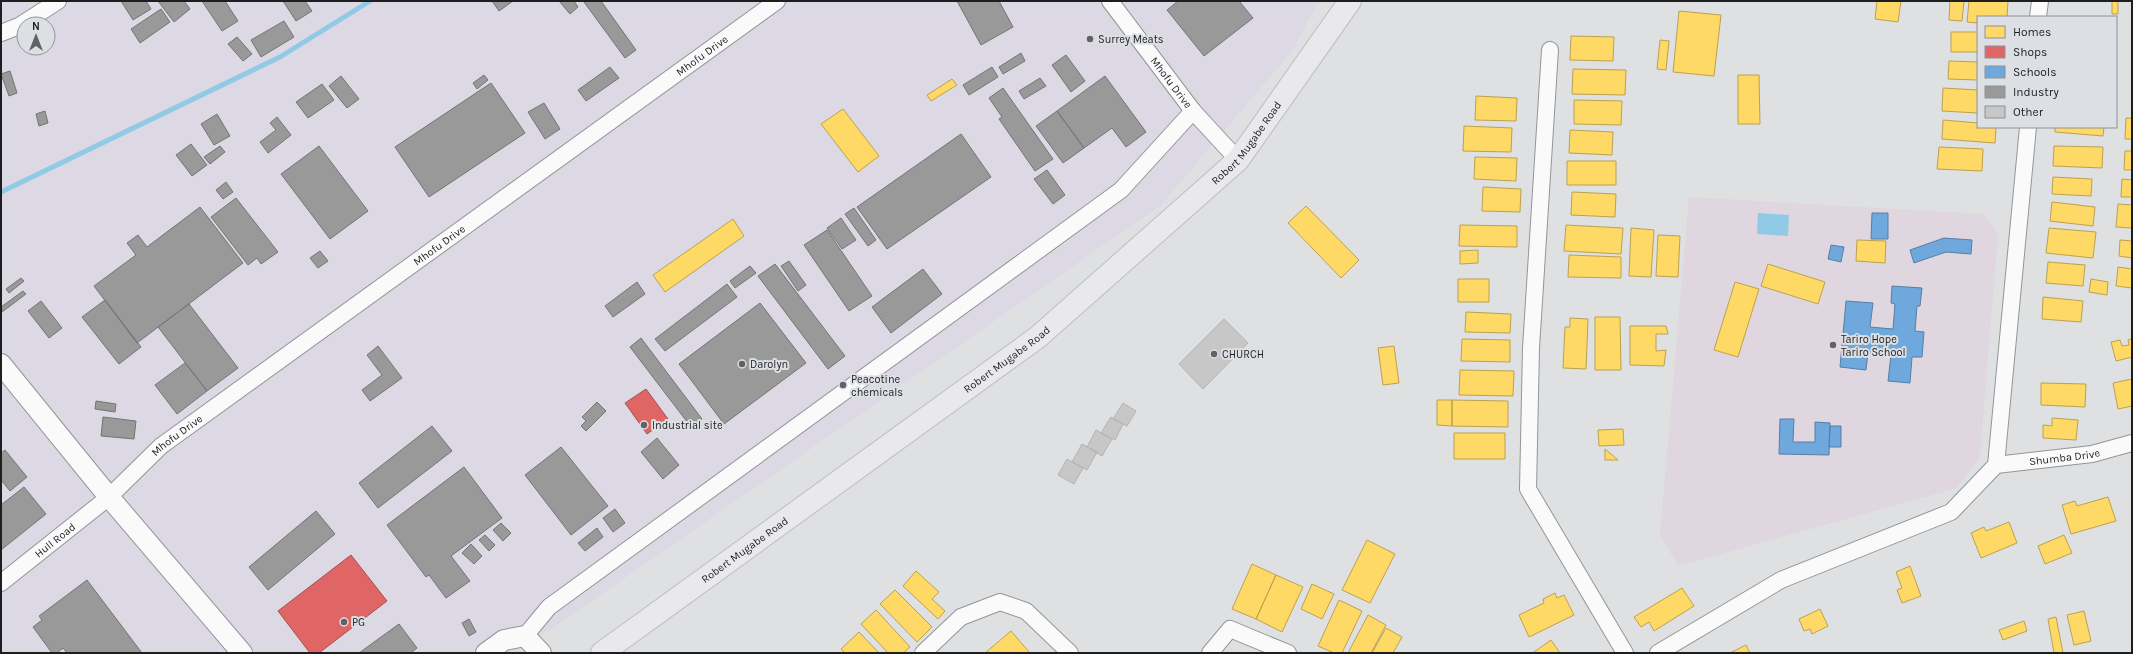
<svg xmlns="http://www.w3.org/2000/svg" width="2133" height="654" font-family="Karla,sans-serif">
<style>
.industrial{fill:#dcd8e4;fill-rule:evenodd}
.education{fill:#e0d6e0}
.water{fill:#90cae5}
.homes{fill:#ffd966;stroke:#bba151}
.shops{fill:#e06666;stroke:#a65051}
.schools{fill:#6fa8dc;stroke:#567fa4}
.industry{fill:#999;stroke:#747475}
.lines{fill:none;stroke-linecap:round;stroke-linejoin:round}
.stream{stroke:#90cae5;stroke-width:5}
.building{fill:#c7c7c8;stroke:#b3b3b4}
.minor-casing{stroke:#939596;stroke-width:18}
.tertiary-casing{stroke:#939596;stroke-width:22}
.primary-casing{stroke:#bdbec0;stroke-width:24}
.minor{stroke:#fafafb;stroke-width:16}
.tertiary{stroke:#fafafb;stroke-width:20}
.primary{stroke:#e9e8eb;stroke-width:22}
.poi-dot{fill:#616264;stroke:#dcdfe4;stroke-width:1.5}
.labels{text-anchor:middle;stroke-width:4;stroke-linejoin:round;paint-order:stroke}
.poi-label{font-size:11px;fill:#1d1e20;stroke:#dcdfe4;text-anchor:start}
.street-label{font-size:11px;fill:#1d1e20;stroke:#dcdfe4}
</style>
<rect width="100%" height="100%" fill="#dee0e2"/>
<!-- industrial -->
<path class="industrial" d="M1,1H1319L1292,51L1161,205L517,653H1ZM24,24H48V48H24Z"/>
<!-- education -->
<path class="education" d="M1689,197L1984,214L1998,234L1980,457L1957,488L1678,566L1660,535Z"/>
<!-- water -->
<path class="water" d="M1758,213L1789,215L1788,236L1757,234Z"/>
<!-- homes -->
<path class="homes" d="M1877,1H1901L1898,22L1875,19Z
M1950,1H1964L1962,21L1949,20Z
M1969,1H2008L2007,17H1978V23L1967,22Z
M2112,1H2118V14H2112Z
M1679,11L1721,15L1714,76L1673,72Z
M1951,32H1978V52H1951Z
M1571,36L1614,37L1613,61L1570,60Z
M1660,40L1669,41L1666,70L1657,69Z
M1949,61L1978,62V80L1948,79Z
M1573,69L1626,70L1625,95L1572,94Z
M1738,75H1759L1760,124H1738Z
M952,79L957,85L931,101L927,95Z
M1943,88L1978,90V113L1942,111Z
M1476,96L1517,98L1516,121L1475,120Z
M1574,100L1622,101L1621,125L1574,124Z
M843,109L879,156L858,172L821,124Z
M2126,118H2132V139H2125Z
M1943,120L1978,123V127H1996L1995,143L1942,139Z
M1464,126L1512,128L1511,152L1463,151Z
M2055,127H2104L2103,136L2055,132Z
M1570,130L1613,132L1612,155L1569,153Z
M2054,146L2103,147L2102,168L2053,166Z
M1939,147L1983,149L1982,171L1937,169Z
M2125,151H2132V170H2124Z
M1475,157L1517,158L1516,181L1474,179Z
M1567,161H1616V185H1567Z
M2053,177L2092,179L2091,196L2052,194Z
M2122,179L2132,180V197H2121Z
M1483,187L1521,189L1520,212L1482,211Z
M1572,192L1616,194L1615,217L1571,215Z
M2052,202L2095,207L2093,226L2050,221Z
M2118,204L2132,205V228L2116,227Z
M1306,206L1359,260L1341,278L1288,223Z
M733,219L744,236L665,292L653,275Z
M1460,225L1517,226V247L1459,246Z
M1566,225L1623,228L1621,254L1564,251Z
M1631,228L1654,230L1651,277L1629,276Z
M2049,228L2096,232L2093,258L2046,253Z
M1658,235L1680,236L1678,277L1656,276Z
M1857,240L1886,241L1885,263L1856,261Z
M2120,240L2132,241V258L2119,256Z
M1478,250V263L1460,264V251Z
M1569,255L1621,257V278L1568,277Z
M2048,262L2085,265L2083,286L2046,283Z
M1768,264L1825,282L1818,304L1761,286Z
M2118,267L2132,269V288L2116,286Z
M1458,279H1489V302H1458Z
M2091,279L2108,282L2107,295L2089,292Z
M1735,282L1759,289L1738,357L1714,350Z
M2043,297L2083,301L2081,322L2042,319Z
M1466,312L1511,314L1510,333L1465,332Z
M1595,317H1620L1621,370H1595Z
M1570,318L1588,319L1586,369L1563,368L1565,327H1570Z
M1630,326H1666L1668,334H1656V351L1666,350L1664,366L1630,365Z
M1462,339L1510,340V362L1461,361Z
M2132,339V357L2116,361L2111,342L2120,340L2122,346L2129,345L2128,340Z
M1394,346L1399,383L1383,385L1378,348Z
M1460,370L1514,371L1513,396L1459,395Z
M2132,379V406L2118,409L2113,383Z
M2041,383L2086,384L2085,407L2041,405Z
M1437,400H1452V426L1437,425Z
M1452,400L1508,401V427L1452,426Z
M2052,418L2078,420L2076,440L2043,438V425L2052,426Z
M1623,429L1624,445L1599,446L1598,430Z
M1454,433H1505V459H1454Z
M1605,449L1618,460H1605Z
M2108,497L2116,521L2071,534L2062,505L2075,501L2077,506Z
M2009,522L2017,543L1981,558L1971,533L1984,527L1986,531Z
M2064,535L2072,553L2045,564L2038,546Z
M1367,540L1395,554L1370,603L1342,590Z
M1252,564L1276,575L1256,619L1232,609Z
M1910,566L1921,596L1902,603L1897,590L1902,588L1896,572Z
M916,571L939,592L932,599L945,611L938,619L903,586Z
M1276,575L1303,587L1282,632L1256,619Z
M1312,584L1334,594L1322,619L1301,609Z
M1682,588L1694,606L1654,631L1649,622L1641,627L1634,617Z
M895,590L932,627L917,642L880,604Z
M1555,593L1557,598L1564,595L1574,615L1529,637L1519,615L1544,603L1543,599Z
M1339,600L1362,611L1342,653H1334L1318,646Z
M1820,609L1828,626L1812,634L1810,629L1804,631L1799,619Z
M876,610L910,647L903,653H888L861,624Z
M2084,611L2091,641L2074,645L2067,615Z
M1368,615L1386,625L1371,653H1348Z
M2056,617L2063,653H2054L2048,619Z
M2024,621L2027,631L2003,640L1999,630Z
M1386,628L1402,637L1393,653H1372Z
M1011,631L1030,653H985Z
M859,632L879,653H845L841,649Z
M1551,640L1560,653H1535L1534,652Z
M1746,645L1750,653H1730Z"/>
<!-- shops -->
<path class="shops" d="M646,389L668,419L647,434L625,403Z
M351,555L387,601L319,653H310L278,611Z"/>
<!-- schools -->
<path class="schools" d="M1872,213H1888V239H1871Z
M1944,238L1972,240L1971,254L1946,252L1914,263L1910,250Z
M1831,245L1844,247L1841,262L1828,259Z
M1892,286L1922,288L1920,306H1917L1915,331L1924,332L1922,357H1912L1910,383L1888,381L1891,355L1868,353L1866,370L1840,367L1846,301L1873,303L1870,327L1893,329L1895,304L1891,303Z
M1780,419H1794L1793,442H1815V422L1830,423L1829,455L1779,454Z
M1830,426H1841V447H1829Z"/>
<!-- industry -->
<path class="industry" d="M121,1H146L151,9L133,20Z
M158,1H184L190,9L174,22Z
M202,1H225L238,21L222,31Z
M283,1H305L312,11L296,21Z
M492,1H513L499,11Z
M559,1H574L578,7L570,14Z
M585,1H601L636,50L625,58L584,2Z
M957,1H999L1013,27L981,45Z
M1178,1H1239L1253,18L1204,56L1167,10Z
M161,9L170,22L140,43L131,29Z
M284,21L294,37L261,57L251,40Z
M237,37L252,54L243,61L228,44Z
M1021,53L1025,61L1003,74L999,67Z
M1066,55L1085,81L1071,92L1052,65Z
M610,67L619,78L586,101L578,90Z
M992,67L998,77L969,95L963,85Z
M10,71L17,93L9,96L1,74Z
M484,75L488,80L477,89L473,83Z
M341,76L359,99L347,108L329,86Z
M1105,76L1146,132L1126,147L1112,128L1084,148L1057,111Z
M1040,78L1046,86L1024,99L1019,91Z
M491,83L525,133L429,197L395,147Z
M322,84L334,100L308,118L296,102Z
M1003,88L1053,159L1035,171L999,119L1002,117L989,98Z
M544,103L560,129L545,139L528,112Z
M45,111L48,123L39,126L36,114Z
M1057,111L1084,148L1063,163L1036,126Z
M217,114L230,136L214,145L201,124Z
M277,117L291,135L268,153L260,142L276,130L270,123Z
M961,134L991,177L887,249L857,207Z
M191,144L207,165L192,176L176,155Z
M220,146L225,152L210,164L204,157Z
M319,146L368,211L330,239L281,174Z
M1047,170L1065,195L1053,204L1034,179Z
M226,182L233,192L223,199L216,190Z
M236,198L278,252L261,264L257,258L248,265L211,217Z
M200,207L243,263L137,343L94,286L136,255L127,243L138,235L147,247Z
M854,208L876,240L868,246L845,214Z
M841,218L856,240L842,249L827,228Z
M827,230L872,296L849,311L804,245Z
M320,251L328,261L318,268L310,258Z
M789,261L806,285L798,291L781,266Z
M775,264L845,356L828,369L758,276Z
M750,266L756,273L735,288L730,281Z
M923,269L942,294L891,333L872,307Z
M21,278L24,281L9,293L6,289Z
M637,282L645,294L613,317L605,306Z
M727,284L737,297L665,351L655,339Z
M23,291L26,294L2,312L1,307Z
M105,300L141,347L119,364L82,317Z
M41,301L62,328L49,338L28,311Z
M760,303L806,363L724,424L679,364Z
M189,304L238,368L207,391L158,327Z
M641,338L702,419L691,427L630,347Z
M378,346L402,378L370,401L362,390L382,375L367,355Z
M185,363L207,391L177,414L155,385Z
M96,401L116,404L115,412L95,409Z
M597,402L606,411L586,431L581,426L586,421L582,417Z
M103,417L136,421L134,439L101,436Z
M432,426L452,451L378,508L359,483Z
M657,438L679,465L663,479L641,452Z
M561,447L608,506L571,535L525,475Z
M5,450L27,477L10,491L1,480V453Z
M464,467L502,518L451,556L470,581L446,598L429,575L426,577L387,525Z
M24,487L46,514L1,550V505Z
M615,509L625,523L613,532L603,518Z
M316,511L335,534L268,590L249,567Z
M501,523L511,533L503,541L493,530Z
M597,528L603,537L585,551L578,543Z
M485,535L495,545L489,551L479,540Z
M471,544L482,556L474,564L462,553Z
M87,580L142,653H67L63,648L57,653H52L33,627L42,620L39,616Z
M469,619L476,632L469,636L462,623Z
M399,624L417,648L411,653H359Z"/>
<g class="lines">
<!-- stream -->
<path class="stream" d="M1,192L280,57L370,1"/>
</g>
<!-- building -->
<path class="building" d="M1224,319L1248,343L1203,389L1179,364Z
M1123,403L1136,411L1127,426L1113,419Z
M1111,417L1123,424L1115,440L1101,433Z
M1096,430L1112,439L1102,456L1087,447Z
M1082,444L1097,452L1087,470L1072,462Z
M1067,459L1083,468L1074,484L1058,475Z"/>
<g class="lines">
<defs>
<g id="minor">
<path id="s1" d="M1110,1L1193,111L1238,160"/>
<path d="M2038,17L2040,1"/>
<path d="M1,33L19,26L58,1"/>
<path d="M1550,50L1531,348L1528,489L1625,653"/>
<path id="s2" d="M1996,465L2092,454L2132,443"/>
<path id="s3" d="M1,583L109,497L161,446L777,1"/>
<path d="M525,636L549,607L1121,190L1193,111"/>
<path d="M923,653L961,617L1000,602L1026,611L1070,653"/>
<path d="M1210,653L1230,629L1288,653"/>
<path d="M1658,653L1781,580L1951,512L1996,465L2028,127"/>
</g>
<path id="tertiary" d="M1,364L109,497L242,653
M486,653L504,640L525,636L541,653"/>
<g id="primary">
<path id="s4" d="M602,653L1038,337L1238,160L1350,1"/>
</g>
</defs>
<!-- minor casing -->
<use href="#minor" class="minor-casing"/>
<!-- tertiary casing -->
<use href="#tertiary" class="tertiary-casing"/>
<!-- primary casing -->
<use href="#primary" class="primary-casing"/>
<!-- minor -->
<use href="#minor" class="minor"/>
<!-- tertiary -->
<use href="#tertiary" class="tertiary"/>
<!-- primary -->
<use href="#primary" class="primary"/>
</g>
<!-- markers -->
<g class="poi-dot">
<circle cx="1090" cy="39" r="4"/>
<circle cx="1833" cy="345" r="4"/>
<circle cx="1214" cy="354" r="4"/>
<circle cx="742" cy="364" r="4"/>
<circle cx="843" cy="385" r="4"/>
<circle cx="644" cy="425" r="4"/>
<circle cx="344" cy="622" r="4"/>
</g>
<g class="labels">
<!-- poi labels -->
<g class="poi-label">
<text x="1098" y="43">Surrey Meats</text>
<text x="1841" y="343">Tariro Hope<tspan x="1841" dy="13">Tariro School</tspan></text>
<text x="1222" y="358">CHURCH</text>
<text x="750" y="368">Darolyn</text>
<text x="851" y="383">Peacotine<tspan x="851" dy="13">chemicals</tspan></text>
<text x="652" y="429">Industrial site</text>
<text x="352" y="626">PG</text>
</g>
<!-- street labels -->
<g class="street-label">
<text dy="4" stroke="none"><textPath href="#s3" startOffset="878">Mhofu Drive</textPath></text>
<text dy="4" stroke="none"><textPath href="#s1" startOffset="102">Mhofu Drive</textPath></text>
<text dy="4" stroke="none"><textPath href="#s4" startOffset="824">Robert Mugabe Road</textPath></text>
<text dy="4" stroke="none"><textPath href="#s3" startOffset="554">Mhofu Drive</textPath></text>
<text dy="4" stroke="none"><textPath href="#s4" startOffset="500">Robert Mugabe Road</textPath></text>
<text dy="4" stroke="none"><textPath href="#s3" startOffset="230">Mhofu Drive</textPath></text>
<text dy="4" stroke="none"><textPath href="#s2" startOffset="69">Shumba Drive</textPath></text>
<text dy="4" stroke="none"><textPath href="#s3" startOffset="69">Hull Road</textPath></text>
<text dy="4" stroke="none"><textPath href="#s4" startOffset="176">Robert Mugabe Road</textPath></text>
</g>
</g>
<!-- border -->
<rect width="2133" height="654" fill="none" stroke="#1d1e20" stroke-width="4"/>
<!-- legend -->
<rect x="1977" y="16" width="140" height="112" fill="#dcdfe4" stroke="#909296"/>
<rect x="1985" y="26" width="20" height="12" fill="#ffd966" stroke="#909296"/>
<text x="2013" y="36" font-size="12" fill="#1d1e20">Homes</text>
<rect x="1985" y="46" width="20" height="12" fill="#e06666" stroke="#909296"/>
<text x="2013" y="56" font-size="12" fill="#1d1e20">Shops</text>
<rect x="1985" y="66" width="20" height="12" fill="#6fa8dc" stroke="#909296"/>
<text x="2013" y="76" font-size="12" fill="#1d1e20">Schools</text>
<rect x="1985" y="86" width="20" height="12" fill="#999999" stroke="#909296"/>
<text x="2013" y="96" font-size="12" fill="#1d1e20">Industry</text>
<rect x="1985" y="106" width="20" height="12" fill="#c7c7c8" stroke="#909296"/>
<text x="2013" y="116" font-size="12" fill="#1d1e20">Other</text>
<!-- north arrow -->
<g transform="translate(36 36)"><circle r="19" fill="#dcdfe4" stroke="#909296"/>
<path d="M0-3L7 15L0 10L-7 15Z" fill="#616264"/>
<text y="-6" font-size="11" font-weight="bold" text-anchor="middle" fill="#1d1e20">N</text>
</g>
</svg>
